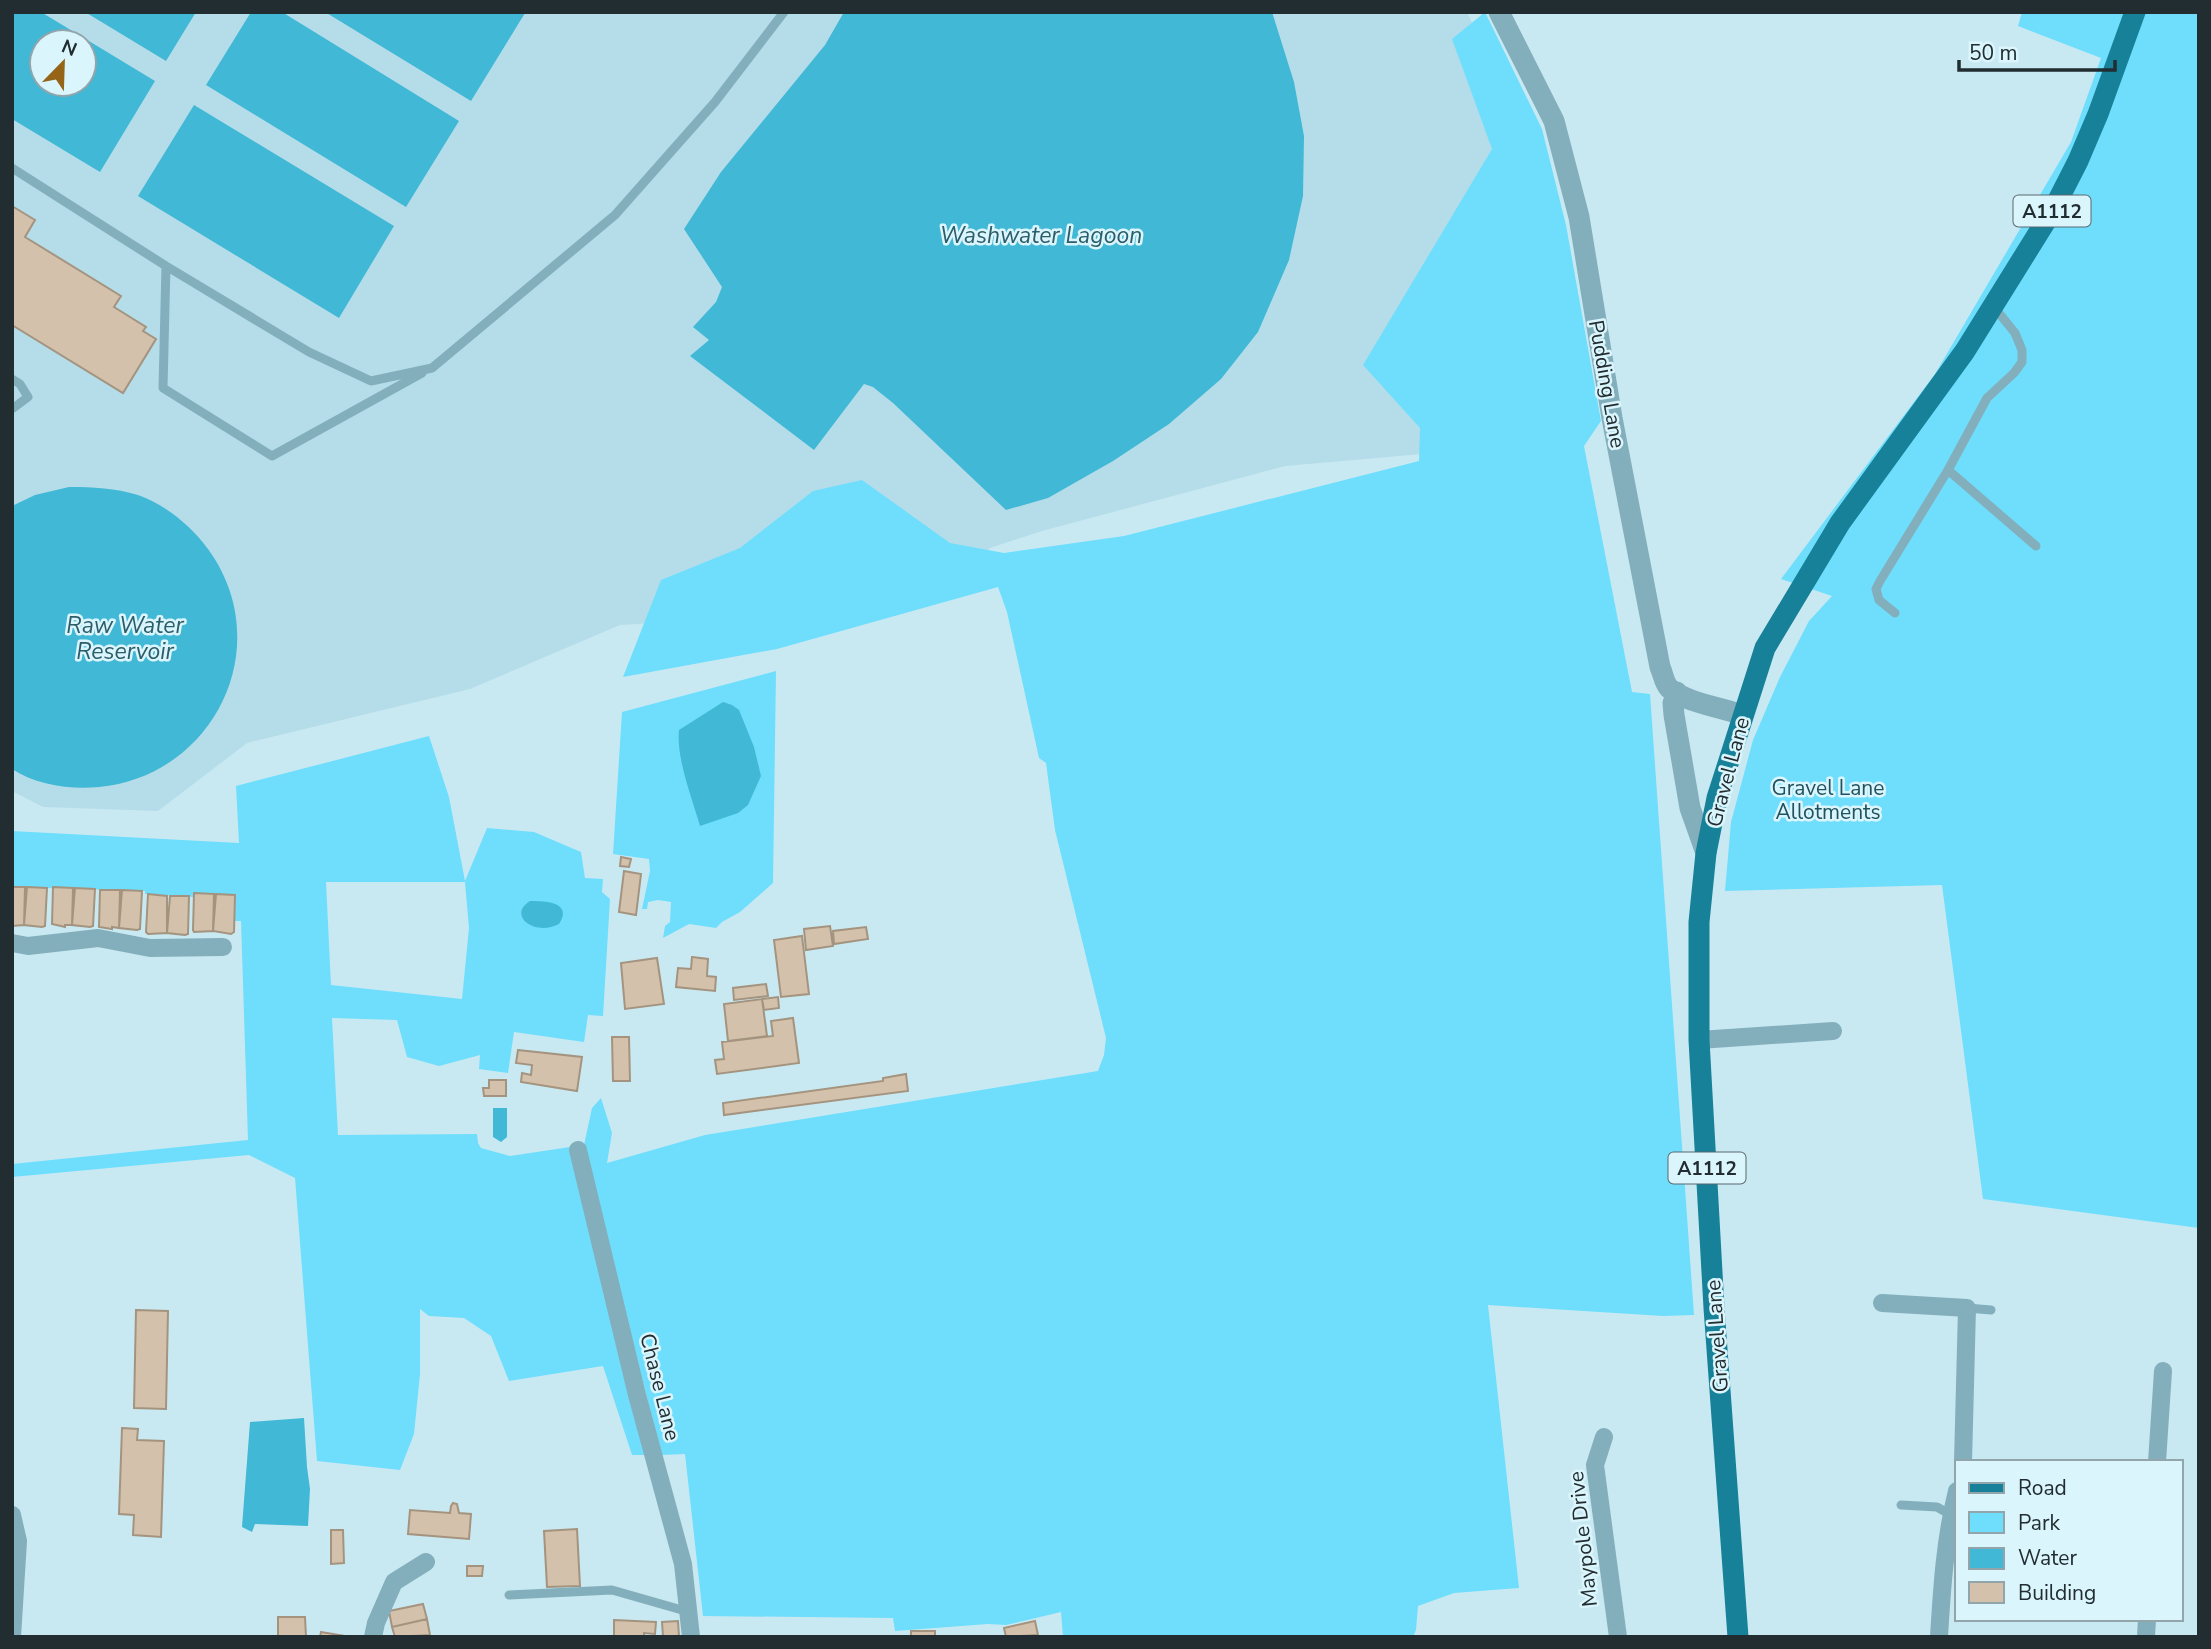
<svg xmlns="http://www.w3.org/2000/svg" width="2211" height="1649" font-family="'Nunito Sans',sans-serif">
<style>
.built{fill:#b5dde9;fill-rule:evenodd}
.green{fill:#6edefc;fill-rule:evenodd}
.water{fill:#40b8d6;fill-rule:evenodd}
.building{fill:#d3c1ac;stroke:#a4947f;stroke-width:2}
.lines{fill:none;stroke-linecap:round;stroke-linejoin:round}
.service{stroke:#83afbc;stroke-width:9}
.minor{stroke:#83afbc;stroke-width:18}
.tertiary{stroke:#83afbc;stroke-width:21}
.primary{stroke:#178199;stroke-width:21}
.labels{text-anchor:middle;stroke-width:5;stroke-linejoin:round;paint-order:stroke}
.shield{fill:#dbf5fc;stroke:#59696e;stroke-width:2}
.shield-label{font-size:19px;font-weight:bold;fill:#212d31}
.street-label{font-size:21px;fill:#212d31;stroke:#dbf5fc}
.park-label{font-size:21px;fill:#1f515e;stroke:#dbf5fc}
.water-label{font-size:23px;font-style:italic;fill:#2c5d6a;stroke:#dbf5fc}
</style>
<rect width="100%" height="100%" fill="#c9e9f2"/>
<!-- built -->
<path class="built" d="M12,12H1467L1534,156L1582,440L1285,466L1042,531L990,548L975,565L709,620L620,625L470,689L247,743L158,811L43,807L12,791ZM42,42H84V84H42Z"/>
<!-- green -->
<path class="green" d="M1485,12L1542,129L1566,225L1601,421L1584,446L1632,692L1650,694L1694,1315L1663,1316L1488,1305L1519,1588L1454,1593L1418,1606L1416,1630L1413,1637H1063L1061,1612L1006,1625L988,1624L895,1631L893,1618L703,1616L685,1454L661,1455L584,1145L592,1108L601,1098L612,1133L607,1163L705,1135L1098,1071L1104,1055L1106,1038L1055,830L1046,763L1039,758L1007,612L998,587L777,649L623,677L661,580L740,548L813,491L862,480L950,543L1004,553L1124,536L1419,461L1420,428L1363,365L1492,149L1452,39Z
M2022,12H2199V1228L1983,1199L1942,885L1725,891L1731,822L1753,740L1780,677L1809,621L1832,596L1781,579L1935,374L2071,142L2101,58L2018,26Z
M776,671L773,883L740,912L722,922L716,928L689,924L663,938L665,926L670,922L671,902L658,900L648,902L647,909H642L650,871L649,859L613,854L622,712Z
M429,736L449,797L465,881L487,828L534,832L581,852L585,878L603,879L602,892L610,899L603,1016L588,1015L584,1042L514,1032L508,1073L479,1069L480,1055L439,1066L407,1057L397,1020L332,1018L338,1135L477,1134L478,1143L481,1148L510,1156L570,1147L646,1455H632L603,1366L509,1381L491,1336L464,1318L429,1316L420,1309V1374L414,1434L400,1470L317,1461L295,1178L249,1155L12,1177V1164L248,1140L241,921H234L235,895L216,894L215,912H213V894L194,893L193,897L145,894V891L12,887V831L239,843L236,786ZM326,882H465L469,928L462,999L331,985Z"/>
<!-- water -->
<path class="water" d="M12,12H41L155,81L100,172L12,119ZM84,42V84H42V42Z
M85,12H196L166,61Z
M251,12H282L459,121L406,207L206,85Z
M325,12H523L525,13L471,101Z
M844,12H1272L1294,82L1304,136L1303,196L1289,260L1258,332L1221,379L1169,424L1113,461L1048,498L1006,510L893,403L873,387L864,384L814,450L690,356L709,340L693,327L716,302L722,287L684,229L721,172L825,45Z
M194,105L394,226L339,318L138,196Z
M69,487C93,487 115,488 138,495C166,505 191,526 208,549C278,645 215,776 99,787C71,790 36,785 12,769V506L35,495Z
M723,702L732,705L739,710L754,747L761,776L748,805L738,813L700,826C692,798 676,758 679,730Z
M530,901C546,901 573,902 559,924C534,937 507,915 530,901Z
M493,1108H507V1137L501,1142L493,1137Z
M304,1418L307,1467L310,1489L308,1526L255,1524L252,1532L242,1527L250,1422Z"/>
<!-- building -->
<path class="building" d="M12,206L35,220L25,237L121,296L114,307L146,327L143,331L156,339L123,393L12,325Z
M621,857L631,859L629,867L620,866Z
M624,871L641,874L636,915L619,912Z
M12,887H25L24,925L12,926Z
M27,887L47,888L45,926L42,927L24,925Z
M53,887L73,888L72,925H65V927L52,924Z
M75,888L95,889L93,926L90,927L72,925Z
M100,890H120L119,928L112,927V929L99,927Z
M122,890L142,891L140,929L137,930L119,928Z
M194,893L214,894L213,931L194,932L193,930Z
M148,894L167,896V933L148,934L146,932Z
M216,894L235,895L234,932L231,934L213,931Z
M170,896H189L188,934L185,935L167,933Z
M830,926L833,946L806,950L804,929Z
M866,927L868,939L834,944L833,931Z
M802,936L809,994L781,997L774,940Z
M692,957L708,959L707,976L716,977L715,991L676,987L678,968L691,969Z
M657,958L664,1004L625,1009L621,963Z
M766,984L768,996L734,1000L733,988Z
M778,997L779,1008L764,1010L762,999Z
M762,999L767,1036L728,1041L724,1004Z
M793,1018L799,1063L717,1074L715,1060L724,1059L722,1042L773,1036L771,1021Z
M612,1037H629L630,1081H613Z
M518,1050L582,1057L577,1091L521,1082L522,1073L531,1075L532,1065L516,1063Z
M906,1074L908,1091L724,1115L723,1103L883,1081V1078Z
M489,1080H506V1096H484L483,1088H489Z
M136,1310L168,1311L166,1409L134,1408Z
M122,1428L138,1429L137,1440L164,1441L161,1537L133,1535L134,1515L119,1514Z
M453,1503L457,1504L459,1513L471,1514L469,1539L408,1534L410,1510L450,1513L451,1506Z
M577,1529L580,1586L547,1587L544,1531Z
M331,1530H343L344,1563L331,1564Z
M467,1566H483L482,1576H467Z
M423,1604L427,1619L392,1627L389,1611Z
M278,1617H305L306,1637H278Z
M427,1619L430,1635L395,1637L392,1627Z
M614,1620L656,1622L655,1634L644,1633V1637H614Z
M678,1621L679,1637H663L662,1622Z
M1035,1621L1038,1635L1006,1637L1004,1628Z
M911,1631H935V1637H911Z
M321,1632L351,1637H320Z"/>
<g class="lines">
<!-- service -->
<path class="service" d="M12,168L166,266L309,352L371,381L432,368L615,215L715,102L784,12
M166,266L163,388L272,456L422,373
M12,379L20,384L28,397L12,409
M1948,470L2036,546
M1895,613L1879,600L1876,589L1880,581L1948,470L1987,398L2014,373L2022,362V350L2015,333L1994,307
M1967,1308L1991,1310
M1901,1505L1937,1507L1951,1515
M509,1595L612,1590L689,1612"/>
<!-- minor -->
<path class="minor" d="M12,943L28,946L98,938L150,948L223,947
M1699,1040L1833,1031
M578,1150L637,1395L683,1564L691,1637
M1882,1303L1967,1308L1963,1462
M1604,1437L1595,1465L1618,1637
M2157,1462L2163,1371
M12,1515L18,1541L12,1637
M373,1637L376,1623L394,1582L426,1562
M1939,1637C1942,1587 1945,1539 1957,1491
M2146,1637L2147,1619"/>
<!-- tertiary -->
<path class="tertiary" d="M1499,12L1554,121L1579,217L1612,418L1660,667C1663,673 1664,683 1669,688C1684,702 1724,708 1743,715
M1677,692L1673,703L1674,715L1690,808L1706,853"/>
<!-- primary -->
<path class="primary" d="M1738,1637L1714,1308L1699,1040V922L1706,853L1717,798L1765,648L1840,523L1965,351L2054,208L2078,161L2098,114L2135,12"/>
</g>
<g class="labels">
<!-- shield labels -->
<g class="shield">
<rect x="2013.5" y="195.5" width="77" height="31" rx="5"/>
<rect x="1668.5" y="1152.5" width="77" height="31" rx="5"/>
</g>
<g class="shield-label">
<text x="2052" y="218">A1112</text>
<text x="1707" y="1175">A1112</text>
</g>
<!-- street labels -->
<g class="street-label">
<text transform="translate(1607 384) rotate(80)" y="7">Pudding Lane</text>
<text transform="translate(1728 772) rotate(-75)" y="7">Gravel Lane</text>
<text transform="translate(1717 1336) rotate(-94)" y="7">Gravel Lane</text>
<text transform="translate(660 1387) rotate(76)" y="7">Chase Lane</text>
<text transform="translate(1583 1539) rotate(-96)" y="7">Maypole Drive</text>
</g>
<!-- park labels -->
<g class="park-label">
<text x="1828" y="795">Gravel Lane<tspan x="1828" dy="24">Allotments</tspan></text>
</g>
<!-- water labels -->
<g class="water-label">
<text x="1041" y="243">Washwater Lagoon</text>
<text x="125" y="633">Raw Water<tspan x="125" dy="26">Reservoir</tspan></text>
</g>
</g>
<!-- border -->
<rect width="2211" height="1649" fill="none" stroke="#212d31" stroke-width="28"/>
<!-- legend -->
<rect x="1955" y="1460" width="228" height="161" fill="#dbf5fc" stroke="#91a5ab" stroke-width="2"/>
<rect x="1969" y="1483" width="35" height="10" fill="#178199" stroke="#91a5ab" stroke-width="2"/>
<text x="2018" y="1495" font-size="21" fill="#212d31">Road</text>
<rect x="1969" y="1512" width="35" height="21" fill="#6edefc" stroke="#91a5ab" stroke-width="2"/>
<text x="2018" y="1530" font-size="21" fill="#212d31">Park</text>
<rect x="1969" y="1548" width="35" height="21" fill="#40b8d6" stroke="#91a5ab" stroke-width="2"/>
<text x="2018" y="1565" font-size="21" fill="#212d31">Water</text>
<rect x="1969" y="1582" width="35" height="21" fill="#d3c1ac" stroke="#91a5ab" stroke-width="2"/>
<text x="2018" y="1600" font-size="21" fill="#212d31">Building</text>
<!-- north arrow -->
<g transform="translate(63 63) rotate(23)"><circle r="33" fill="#dbf5fc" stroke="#91a5ab" stroke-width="2"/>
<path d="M0-5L12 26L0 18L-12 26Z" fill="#956416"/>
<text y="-10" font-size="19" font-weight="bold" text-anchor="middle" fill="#212d31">N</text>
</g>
<!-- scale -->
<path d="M1959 60v10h156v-10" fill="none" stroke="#212d31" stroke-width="3.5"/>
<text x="1969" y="60" font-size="21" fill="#212d31" stroke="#dbf5fc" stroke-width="5" paint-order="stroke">50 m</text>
</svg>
